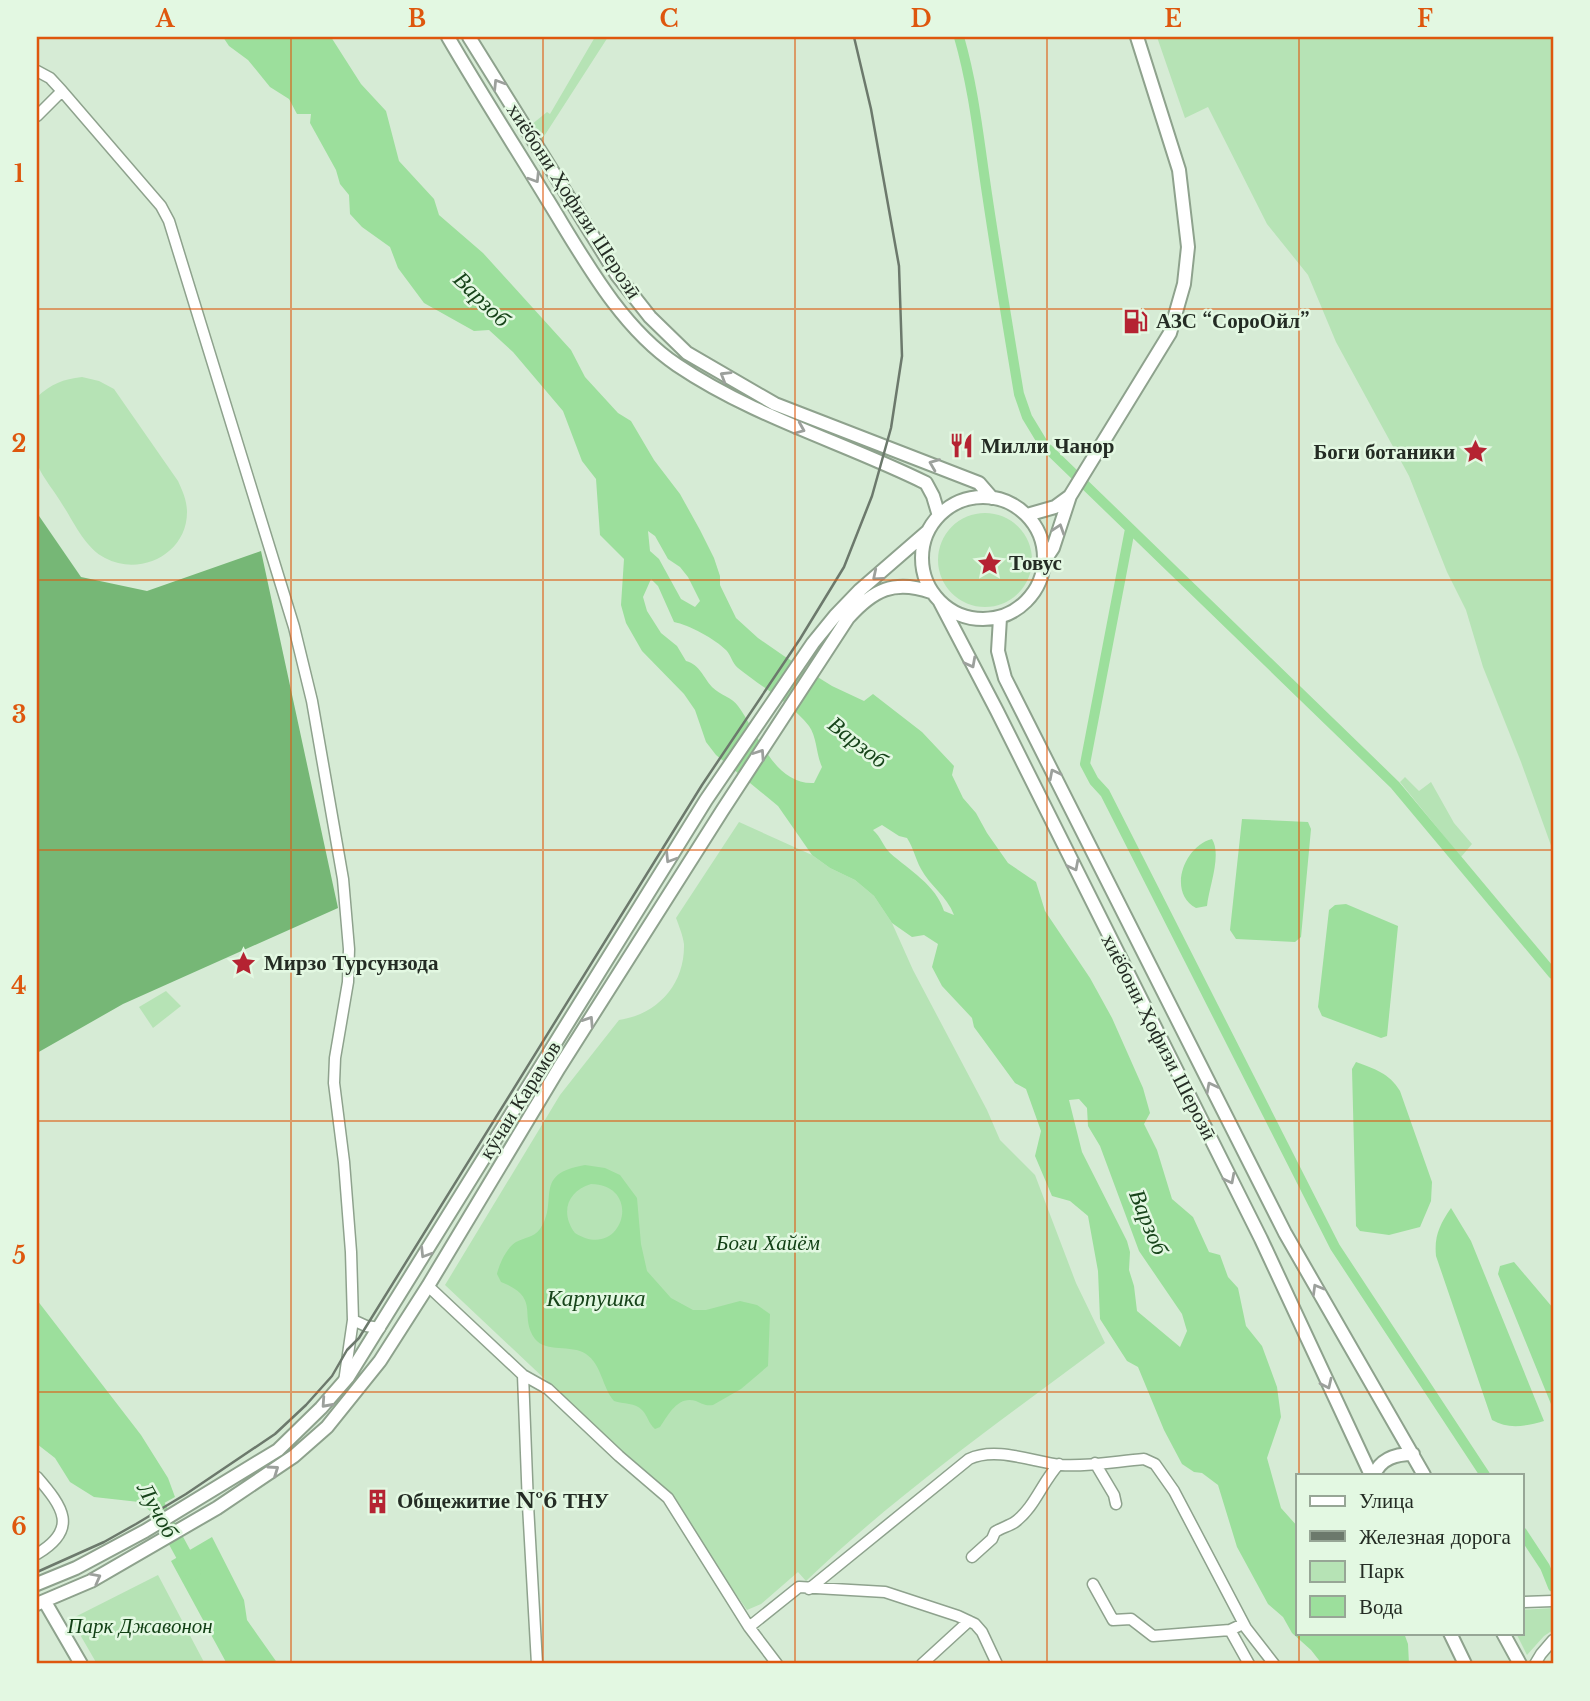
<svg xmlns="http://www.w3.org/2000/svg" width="1590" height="1701" font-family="'Libre Baskerville',serif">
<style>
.green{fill:#b6e3b5}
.forest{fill:#76b776}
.water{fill:#9cdf9c;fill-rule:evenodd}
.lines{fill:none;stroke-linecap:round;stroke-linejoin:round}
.canal{stroke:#9cdf9c;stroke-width:10}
.river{stroke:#9cdf9c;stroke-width:16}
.street-casing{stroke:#8ea28d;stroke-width:13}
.secondary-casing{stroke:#8ea28d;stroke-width:16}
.street{stroke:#fff;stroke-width:10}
.secondary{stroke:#fff;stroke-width:12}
.rail{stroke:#6c796c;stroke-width:2.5}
.oneway{stroke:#9ca09c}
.grid{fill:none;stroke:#de570d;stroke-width:2;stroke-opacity:0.55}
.labels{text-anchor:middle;stroke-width:5;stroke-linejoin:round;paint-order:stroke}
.street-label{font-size:21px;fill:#242c24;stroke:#e3f8e2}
.poi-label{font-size:21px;font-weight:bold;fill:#242c24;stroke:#e3f8e2;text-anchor:start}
.park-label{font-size:21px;font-style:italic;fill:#113f14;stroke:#e3f8e2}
.water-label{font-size:23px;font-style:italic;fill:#17441a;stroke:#e3f8e2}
.neatline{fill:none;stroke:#de570d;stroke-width:2.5}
.grid-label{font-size:23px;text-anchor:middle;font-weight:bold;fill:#de570d}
</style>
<rect width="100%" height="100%" fill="#d6ebd5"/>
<!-- green -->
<path class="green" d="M595,37H608L541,141L531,125L547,112L550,114Z
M1157,37H1553V851L1521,762L1483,667L1466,610L1447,572L1409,476L1336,342L1308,275L1267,224L1208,107L1185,118Z
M82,377L99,381L114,389L178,481C183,492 187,501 187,512C187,554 140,577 105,558C85,548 74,522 62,504C56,493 39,473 37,462C33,444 37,417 37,397C51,384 63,379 82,377Z
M938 560a47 47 0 1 1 94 0a47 47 0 1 1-94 0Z
M1405,777L1419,791L1431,782L1454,823L1472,844L1461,857L1400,782Z
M739,822L812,855L830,868L855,880L874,896L892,923L913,970L987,1110L1000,1140L1035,1175L1076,1283L1105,1343C1003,1419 898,1493 806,1581L798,1572L761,1604L747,1610L694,1534L673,1498L660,1485L640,1473L549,1383L445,1285L560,1095L619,1020C658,1014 685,984 684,944C683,936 679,926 676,918Z
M166,991L181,1006L153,1028L139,1007Z
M158,1575L205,1664H97L71,1619Z
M1553,1608V1630L1544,1636L1527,1655L1516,1633H1522V1610Z"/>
<!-- forest -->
<path class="forest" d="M37,513L81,577L147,591L261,551L338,908L123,1004L37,1053Z"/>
<!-- water -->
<path class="water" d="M223,37H331L361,84L386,111L399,161L434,199L439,215L483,253L571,350L585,377L618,413L631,421L654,460L680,494L700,530L714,558L720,576V585L736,618L758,638L784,656L832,686L864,701L873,694L922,732L954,766L952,775L963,798L976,813L987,833L1008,863L1036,882L1045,911L1090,978L1112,1018L1143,1088L1150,1113L1144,1124L1157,1150L1172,1199L1193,1217L1209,1252L1220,1255L1228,1277L1238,1288L1246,1326L1262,1346L1277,1387L1281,1417L1267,1458L1281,1508L1298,1527V1633H1404L1408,1644L1409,1664H1322L1311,1650L1292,1633L1283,1617L1268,1604L1237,1547L1218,1485L1202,1473L1194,1472L1182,1464L1164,1430L1138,1367L1127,1361L1100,1319L1098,1271L1088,1216L1070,1201L1052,1196L1035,1156L1041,1131L1026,1089L1015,1083L974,1027L972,1018L942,986L932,967L938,944L924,935L912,937L892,923L874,896L855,880L830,868L812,855L778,806L716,755L706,742L695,710L684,694L642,651L626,623L621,605L624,559L600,535L596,479L582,461L563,411L513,352L489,330L474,331L424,303L398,268L390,247L362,227L350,214L349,195L340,184L336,170L310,123L311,114H297L289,99L270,87L248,60L229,46ZM648,531L655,536L668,559L680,567L688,577L700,601L695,607L681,599L659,559L650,551ZM651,579L658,586L674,622C689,625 715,639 726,650C731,655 732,663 738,668C760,686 791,703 809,726C817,737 816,754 822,767L814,783C774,785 758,733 738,706C733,698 720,695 712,687C703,677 700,665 686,661L677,646L661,633L647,611L643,597ZM882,825L899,836L907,838C914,849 915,858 921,869C930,886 947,896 954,915L944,911C936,885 909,870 890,853C883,846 881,837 873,830ZM1079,1099L1087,1108L1088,1126L1100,1146L1139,1251L1182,1314L1187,1331L1180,1347L1137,1311L1134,1286L1129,1270L1130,1252L1127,1241L1082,1152L1069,1100Z
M1242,819L1308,822L1311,829L1301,937L1295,942L1236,939L1230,930Z
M1212,839C1222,855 1209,887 1207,906L1196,908C1167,892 1184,846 1212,839Z
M1346,904L1398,926L1387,1036L1381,1038L1322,1016L1318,1007L1329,910L1335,905Z
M1356,1062C1375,1069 1389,1073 1400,1091L1432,1182L1431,1201L1420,1227L1389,1235L1360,1231L1356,1226L1352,1069Z
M585,1165L605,1168L620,1175L637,1198L641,1244L647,1271L671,1298L693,1310H706L740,1301L757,1305L770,1314L768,1366L741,1389L713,1405C705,1406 703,1404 696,1401C678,1395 668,1415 660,1427L655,1429C648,1423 648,1416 642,1410C636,1403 623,1404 614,1401C602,1387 602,1365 586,1354C571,1344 546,1353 535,1339C518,1316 542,1298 501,1282L497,1274C499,1264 507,1247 516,1242C525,1237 533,1238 540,1229C560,1201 531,1174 585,1165ZM591,1184C645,1185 622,1263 575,1233C560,1213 567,1191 591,1184Z
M1451,1208L1471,1241L1544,1421C1526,1426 1509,1430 1492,1420L1436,1256C1434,1236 1440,1224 1451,1208Z
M1514,1262L1553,1308V1409L1498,1274L1500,1266Z
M37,1300L141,1435L168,1478L175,1497L150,1511L139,1502L94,1497L70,1482L55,1458L37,1444Z
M212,1537L244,1600L247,1620L278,1664H227L171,1561Z"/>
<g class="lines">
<!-- canal -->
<path class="canal" d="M959,37C974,89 979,141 987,194C997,261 1008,328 1019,394L1027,417L1044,445L1395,785L1553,974
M1130,529L1085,764L1094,781L1105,793L1335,1247L1485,1475
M1522,1532L1545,1567L1553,1587"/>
<!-- river -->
<path class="river" d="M147,1487L193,1572"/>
<defs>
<path id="street" d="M37,71L50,78L62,91L161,206L169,221L294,627L312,701L343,879L349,949L348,982L335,1058L334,1083L344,1162L351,1252L353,1320L344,1382
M37,116L62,91
M428,1286L523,1375L548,1389L619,1456L668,1498L749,1627L777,1664
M353,1320L366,1326L380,1328
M523,1375L528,1505L537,1664
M1095,1463L1114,1495L1116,1504
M37,1477C63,1507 79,1529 37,1554
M972,1557L992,1539L995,1532C1001,1528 1009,1526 1015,1522C1035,1507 1042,1482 1059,1464
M1093,1584L1113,1620L1131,1619L1153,1636L1230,1630L1243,1624
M809,1589L969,1459C996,1446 1033,1462 1061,1465C1088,1467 1118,1461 1144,1459L1155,1464L1174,1491L1246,1628L1274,1664
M1522,1602L1553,1601
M749,1627L799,1587L885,1592L958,1616L975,1624L982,1632L997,1664
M1230,1630L1249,1664
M922,1664L969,1621
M1535,1664L1541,1654L1553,1640"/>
<path id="secondary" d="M448,37C480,92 514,145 547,199C583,257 619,326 677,365C754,417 843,442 926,483L933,496L939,516
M469,37L617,275L650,317L687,353L775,404L979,483L992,498
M922 558a61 61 0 1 1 122 0a61 61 0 1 1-122 0Z
M1027,515L1055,507L1070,496
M1045,560L1053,548L1070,496L1170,333L1184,284L1188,247L1179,170L1137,37
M940,602L997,711L1261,1239L1371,1475
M1000,618L998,651L1005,678L1285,1233L1424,1475
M1374,1475C1381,1458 1396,1454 1413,1454
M37,1584L76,1568L145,1531L278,1450L321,1408L348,1377L706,800L813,643L835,616L860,590L928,531
M45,1602L81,1664
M37,1604L91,1581L217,1508L294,1456L327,1427L380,1361L428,1286L559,1068L722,811L848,618C873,590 894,579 931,592
M1450,1633L1465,1664
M1503,1633L1520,1664"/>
</defs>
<!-- street casing -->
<use href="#street" class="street-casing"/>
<!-- secondary casing -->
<use href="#secondary" class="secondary-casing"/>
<!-- street -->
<use href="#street" class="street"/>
<!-- secondary -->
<use href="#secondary" class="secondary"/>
<!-- rail -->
<path class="rail" d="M37,1572L104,1542L136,1524L186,1494L275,1434L306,1405L332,1376L347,1350L359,1338L702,785L800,639L844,567L872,496L891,428L902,356L899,266L871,109L854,37"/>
</g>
<!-- one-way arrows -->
<defs><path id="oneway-chevron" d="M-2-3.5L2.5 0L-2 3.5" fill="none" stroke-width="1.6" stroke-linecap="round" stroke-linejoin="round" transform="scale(1.75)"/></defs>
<g class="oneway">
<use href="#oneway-chevron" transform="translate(498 84) rotate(-122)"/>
<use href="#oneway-chevron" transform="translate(535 178) rotate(58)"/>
<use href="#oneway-chevron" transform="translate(725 376) rotate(-149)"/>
<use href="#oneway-chevron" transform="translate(800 429) rotate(23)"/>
<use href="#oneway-chevron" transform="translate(934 464) rotate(-158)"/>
<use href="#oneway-chevron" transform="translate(1059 529) rotate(-72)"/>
<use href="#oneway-chevron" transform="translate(877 576) rotate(140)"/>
<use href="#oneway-chevron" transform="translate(971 663) rotate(62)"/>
<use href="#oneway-chevron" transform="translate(760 754) rotate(-56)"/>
<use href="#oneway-chevron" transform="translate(1054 774) rotate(-117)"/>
<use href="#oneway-chevron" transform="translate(670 858) rotate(122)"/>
<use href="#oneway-chevron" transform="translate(1074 866) rotate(63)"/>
<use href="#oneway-chevron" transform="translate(589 1021) rotate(-57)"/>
<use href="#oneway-chevron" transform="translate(1211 1087) rotate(-117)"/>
<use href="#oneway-chevron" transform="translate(1230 1179) rotate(63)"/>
<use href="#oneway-chevron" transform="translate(425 1253) rotate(122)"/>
<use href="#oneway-chevron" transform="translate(1317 1289) rotate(-120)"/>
<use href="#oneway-chevron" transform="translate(1327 1384) rotate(65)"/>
<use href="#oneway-chevron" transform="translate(326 1403) rotate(132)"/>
<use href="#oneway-chevron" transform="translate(274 1470) rotate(-35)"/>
<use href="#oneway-chevron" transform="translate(96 1578) rotate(-28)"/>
</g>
<!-- grid -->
<path class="grid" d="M291,37V1664M543,37V1664M795,37V1664M1047,37V1664M1299,37V1475M37,309H1553M37,580H1553M37,850H1553M37,1121H1553M37,1392H1553M1299,1633V1664"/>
<!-- icons -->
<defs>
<symbol id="fuel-bare" viewBox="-9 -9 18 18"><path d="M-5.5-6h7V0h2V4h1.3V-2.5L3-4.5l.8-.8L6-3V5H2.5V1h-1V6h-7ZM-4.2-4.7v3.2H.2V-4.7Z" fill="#b52332" stroke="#e3f8e2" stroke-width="2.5" paint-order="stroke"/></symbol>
<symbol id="restaurant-bare" viewBox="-9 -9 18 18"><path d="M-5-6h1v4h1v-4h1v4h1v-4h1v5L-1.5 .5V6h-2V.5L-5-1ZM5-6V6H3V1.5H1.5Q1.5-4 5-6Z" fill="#b52332" stroke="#e3f8e2" stroke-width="2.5" paint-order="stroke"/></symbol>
<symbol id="sight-bare" viewBox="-9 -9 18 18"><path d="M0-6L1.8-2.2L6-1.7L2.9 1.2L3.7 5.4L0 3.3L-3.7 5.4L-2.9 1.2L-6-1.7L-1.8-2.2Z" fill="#b52332" stroke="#e3f8e2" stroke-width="2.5" paint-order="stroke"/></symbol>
<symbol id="building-bare" viewBox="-9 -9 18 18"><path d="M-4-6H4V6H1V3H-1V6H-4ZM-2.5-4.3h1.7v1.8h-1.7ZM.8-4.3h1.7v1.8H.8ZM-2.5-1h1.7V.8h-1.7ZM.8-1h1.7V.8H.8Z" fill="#b52332" stroke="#e3f8e2" stroke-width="2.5" paint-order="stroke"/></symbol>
</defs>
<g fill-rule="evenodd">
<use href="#fuel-bare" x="1118" y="304" width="35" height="35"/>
<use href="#restaurant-bare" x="944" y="428" width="35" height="35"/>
<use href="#sight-bare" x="1458" y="434" width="35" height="35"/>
<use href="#sight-bare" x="972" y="546" width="35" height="35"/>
<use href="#sight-bare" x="226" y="946" width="35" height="35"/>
<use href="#building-bare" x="360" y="1484" width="35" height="35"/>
</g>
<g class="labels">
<!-- street labels -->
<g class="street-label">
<text transform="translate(574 201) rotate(57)" y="7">хиёбони Ҳофизи Шерозӣ</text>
<text transform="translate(1159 1037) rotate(63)" y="7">хиёбони Ҳофизи Шерозӣ</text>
<text transform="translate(520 1100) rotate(-58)" y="7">кӯчаи Карамов</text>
</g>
<!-- poi labels -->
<g class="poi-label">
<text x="1156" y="328">АЗС “СороОйл”</text>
<text x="981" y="453">Милли Чанор</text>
<text x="1455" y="459" text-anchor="end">Боги ботаники</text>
<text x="1009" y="570">Товус</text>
<text x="264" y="970">Мирзо Турсунзода</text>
<text x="397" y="1508">Общежитие №6 ТНУ</text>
</g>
<!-- park labels -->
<g class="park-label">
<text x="768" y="1250">Боғи Хайём</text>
<text x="140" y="1633">Парк Джавонон</text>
</g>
<!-- water labels -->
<g class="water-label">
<text transform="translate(482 299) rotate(44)" y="8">Варзоб</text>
<text transform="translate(858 742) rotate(38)" y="8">Варзоб</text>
<text transform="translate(1149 1222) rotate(68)" y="8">Варзоб</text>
<text x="596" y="1306">Карпушка</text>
<text transform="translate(158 1510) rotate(61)" y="8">Лучоб</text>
</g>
</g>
<!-- border -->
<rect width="1590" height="1701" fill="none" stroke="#e3f8e2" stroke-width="77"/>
<!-- legend -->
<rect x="1296" y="1474" width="228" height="161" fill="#e3f8e2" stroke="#97a696" stroke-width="2"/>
<rect x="1310" y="1496" width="35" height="10" fill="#ffffff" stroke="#97a696" stroke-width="2"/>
<text x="1359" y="1508" font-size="21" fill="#242c24">Улица</text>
<rect x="1310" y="1531" width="35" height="10" fill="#6c796c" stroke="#97a696" stroke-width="2"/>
<text x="1359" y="1544" font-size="21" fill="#242c24">Железная дорога</text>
<rect x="1310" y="1561" width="35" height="21" fill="#b6e3b5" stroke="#97a696" stroke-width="2"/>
<text x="1359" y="1578" font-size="21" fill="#242c24">Парк</text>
<rect x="1310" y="1596" width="35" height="21" fill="#9cdf9c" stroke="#97a696" stroke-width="2"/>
<text x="1359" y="1614" font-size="21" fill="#242c24">Вода</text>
<rect x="38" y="38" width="1514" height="1624" class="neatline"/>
<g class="grid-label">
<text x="165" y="27">A</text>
<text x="417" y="27">B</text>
<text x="669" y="27">C</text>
<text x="921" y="27">D</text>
<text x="1173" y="27">E</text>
<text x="1425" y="27">F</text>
<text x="19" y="182">1</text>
<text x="19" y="452">2</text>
<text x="19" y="723">3</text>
<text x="19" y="994">4</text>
<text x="19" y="1264">5</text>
<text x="19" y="1535">6</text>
</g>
</svg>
